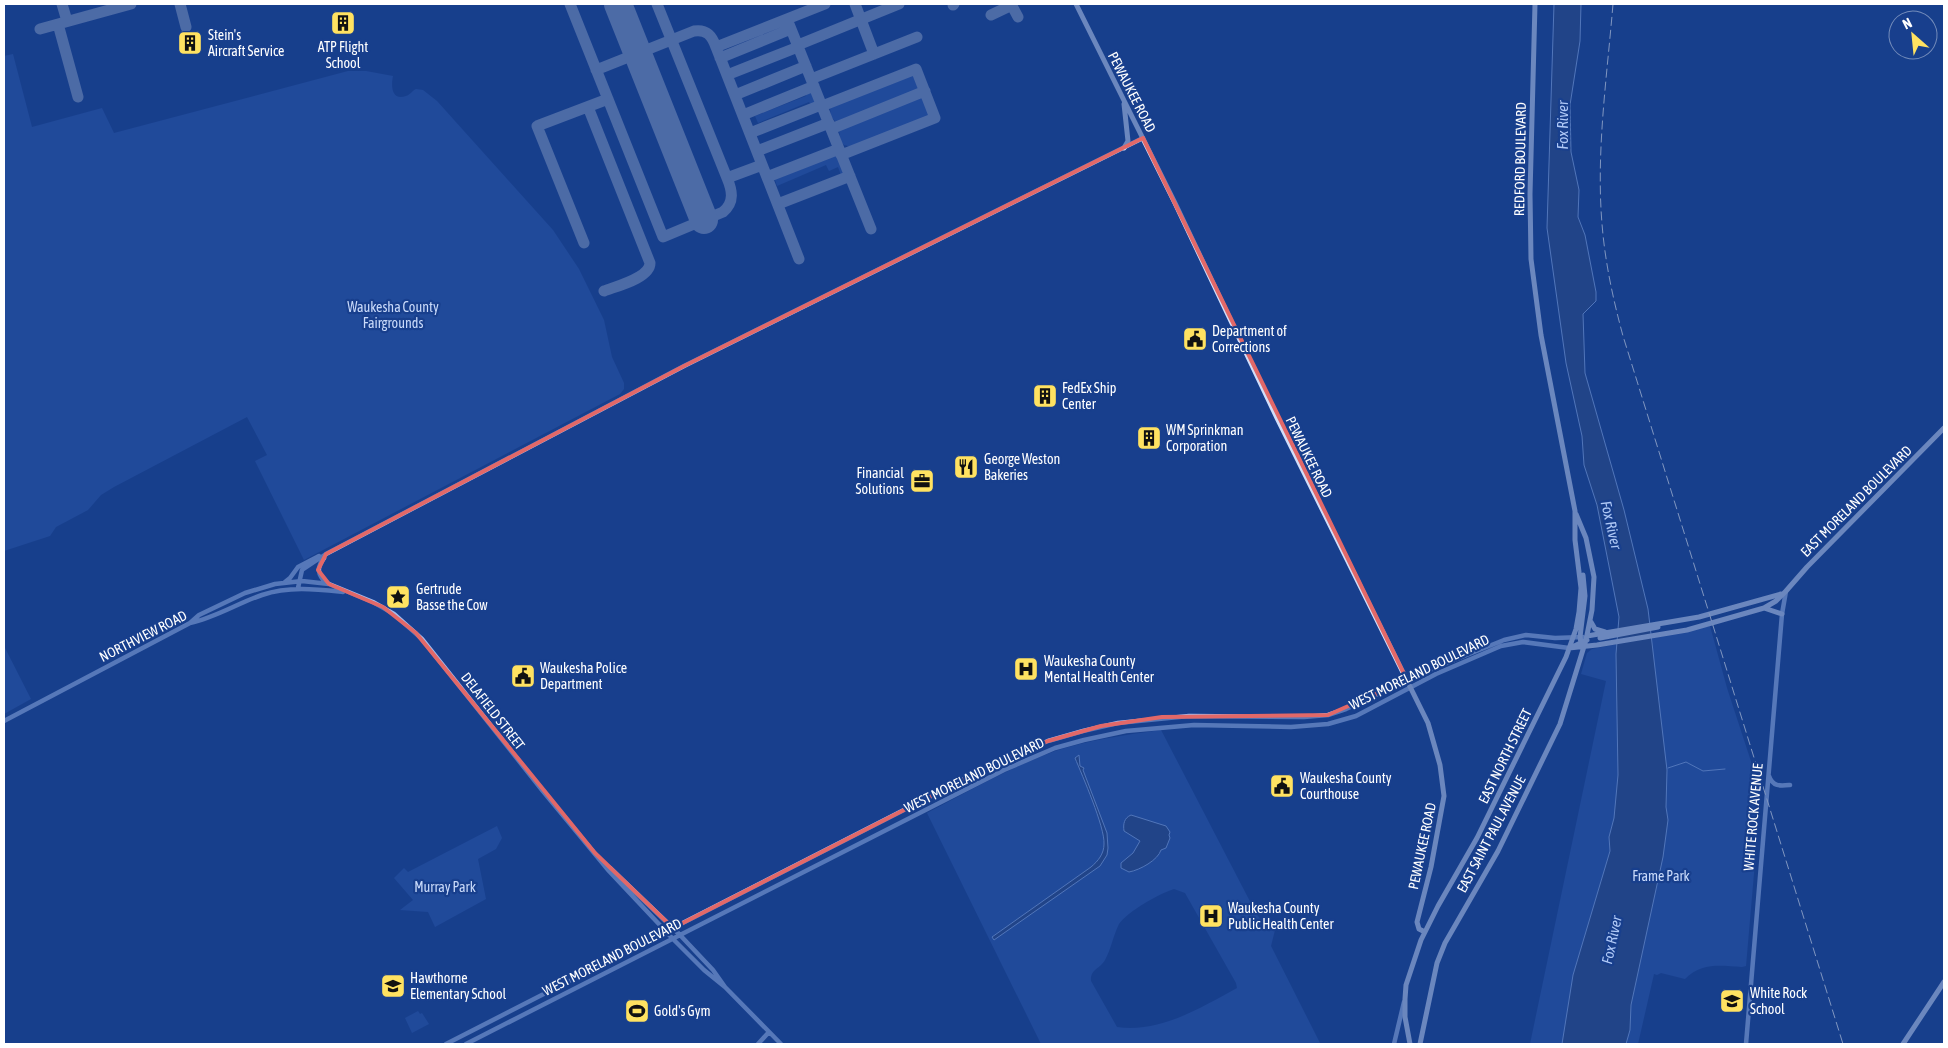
<svg xmlns="http://www.w3.org/2000/svg" width="1948" height="1048" font-family="'Asap Condensed',sans-serif">
<style>
.green{fill:#2b57ab;fill-rule:evenodd}
.water{fill:#2d4983;stroke:#96b7f1}
.lines{fill:none;stroke-linecap:round;stroke-linejoin:round}
.stream{stroke:#96b7f1;stroke-width:1}
.taxiway{stroke:#8c9fc6;stroke-width:11}
.runway{stroke:#8c9fc6;stroke-width:28}
.tertiary{stroke:#a3bdef;stroke-width:4.5}
.secondary{stroke:#d1defa;stroke-width:5}
.rail{stroke:#fff;stroke-width:1;stroke-dasharray:9 4;stroke-linecap:butt}
.marked{fill:none;stroke:#e26868;stroke-width:4;stroke-linejoin:round}
.labels{text-anchor:middle;stroke-width:4.5;stroke-linejoin:round;paint-order:stroke}
.poi-label{font-size:14px;fill:#fff;stroke:#183f8d;text-anchor:start}
.street-label{font-size:14px;fill:#fff;stroke:#183f8d}
.park-label{font-size:14px;fill:#c9dafa;stroke:#183f8d}
.water-label{font-size:15px;font-style:italic;fill:#afc8f6;stroke:#183f8d}
</style>
<rect width="100%" height="100%" fill="#183f8d"/>
<!-- green -->
<path class="green" d="M13,54L32,127L102,108L114,133L348,71H366L393,76C391,85 391,101 406,96C410,95 412,91 416,89L423,90L437,101L553,230L579,269L604,320L612,357L624,383V389L620,394L304,560L255,461L267,455L247,417L114,487L101,495L88,510L56,527L50,536L4,551V56Z
M911,73L916,76L920,87L918,91L842,122H836L831,117L830,108L835,104Z
M808,90L813,92L816,101L814,105L812,106L809,102L758,123L755,116L806,96L805,93Z
M920,95L925,98L930,111L928,117L852,147L844,145L841,142L839,131L845,126Z
M836,152L838,153L846,173L845,175H841L838,167L829,171L826,165L777,186L774,177Z
M1710,626L1727,688L1761,792L1746,966L1742,967C1721,966 1702,962 1685,979L1661,973L1657,975L1654,974L1638,1044H1530L1606,681L1581,674L1587,653L1592,649Z
M4,646L31,699L4,714Z
M1161,730L1256,913L1260,919L1276,926L1271,946L1320,1043L1319,1044H1041L927,813C969,791 1011,767 1055,751C1089,740 1125,735 1161,730ZM1174,889L1185,893L1236,983L1237,988C1200,1008 1161,1033 1117,1027L1091,981C1090,969 1100,969 1105,960C1111,949 1113,936 1119,924C1127,912 1160,893 1174,889Z
M497,826L502,838L496,849L478,859L486,899L435,927L428,912L400,910L413,900L394,878L404,868L408,872Z
M418,1011L420,1014L422,1013L429,1024L412,1033L405,1018Z"/>
<!-- water -->
<path class="water" d="M1554,4H1581L1580,41L1570,105L1571,152L1579,190L1578,217L1585,235L1596,292V301L1583,314L1585,373L1624,510L1648,609L1667,770L1666,807L1668,820L1663,857L1631,1005L1630,1030L1626,1044H1562L1573,975L1610,851L1609,837L1614,818L1618,775L1616,654L1619,617L1597,505L1584,465L1582,436L1566,363L1547,228Z
M1079,755L1080,766L1084,768L1083,770L1107,833L1108,848L1107,855L1100,866L994,940L992,937L1091,867C1098,861 1104,854 1104,844C1105,827 1082,775 1075,758Z
M1131,815L1166,826L1170,832L1169,835L1170,838L1166,848L1161,850C1158,860 1140,870 1129,872L1121,868V863L1133,853L1140,841L1124,831C1123,824 1124,818 1131,815Z"/>
<g class="lines">
<!-- stream -->
<path class="stream" d="M1668,768L1686,762L1703,771L1725,769"/>
<!-- taxiway -->
<path class="taxiway" d="M62,4L67,21
M180,4L186,27
M570,4L663,237L723,212C735,202 732,190 727,178L657,4
M855,4L874,54
M1011,4L1018,17
M953,5L954,4
M991,15L1012,5
M787,19L871,229
M58,24L78,97
M40,29L131,4
M798,45L899,4
M716,47L825,4
M720,58L791,29
M596,70L694,31C707,29 712,36 716,47L799,259
M727,75L798,47
M811,79L917,37
M735,95L806,66
M822,106L916,69L935,118L841,155
M588,107L650,263C650,278 617,286 604,291
M743,115L814,86
M831,129L925,91
M750,133L821,105
M757,151L829,123
M767,177L839,149
M727,178L762,165
M778,204L850,176
M584,243L537,126L608,99"/>
<!-- runway -->
<path class="runway" d="M618,4L704,220"/>
<!-- tertiary -->
<path class="tertiary" d="M324,558C316,568 318,575 326,583
M285,582L290,578L298,567L319,556
M298,588L302,570L326,554L684,366L1143,138
M190,623L199,615L245,593L275,584L302,581L329,584L373,602L394,614L422,639L542,790L609,871L673,939L704,970L725,987
M4,721L190,623C215,618 238,603 262,595C289,586 315,589 343,592
M1769,776C1773,787 1780,786 1790,785
M610,868L680,935L713,970L725,987L781,1044
M446,1044L992,765L1048,741L1083,731L1118,723L1189,716L1304,717L1328,715L1346,709L1432,669L1504,640L1526,635L1555,638L1583,637
M466,1044L1004,770L1055,748L1084,740L1126,731L1194,725L1291,727L1328,724L1356,716L1436,674L1501,646L1523,642L1569,648
M758,1044L769,1032
M1394,1044L1404,1002
M1746,1044L1782,614L1786,591"/>
<!-- secondary -->
<path class="secondary" d="M1076,4L1175,203L1277,418L1428,723L1440,765L1444,796L1431,867L1417,922L1419,929L1425,932
M1124,104L1128,141L1124,148
M1764,608L1782,614
M1591,622L1595,629L1605,632
M1587,636L1699,617L1781,594
M1600,638L1658,627
M1581,643L1580,637L1585,596L1583,575
M1569,648L1597,645L1687,630L1764,608L1776,601L1786,591L1807,567L1944,428
M1570,648L1587,640
M1410,1044L1405,1017V999L1406,985L1421,940L1438,906L1477,838L1566,657L1576,629L1579,612L1581,588L1575,540V511L1541,335L1531,259L1530,194L1535,4
M1420,1044L1437,963L1445,943L1498,851L1560,724L1586,640L1592,610L1594,577L1586,538L1576,514
M1903,1044L1944,982"/>
<!-- rail -->
<path class="rail" d="M1613,4C1607,77 1596,151 1602,224C1605,262 1613,299 1623,336L1843,1044"/>
</g>
<!-- marked area -->
<path d="M0 0H1948V1048H0ZM1143,138L1407,680L1328,715L1162,717L1101,726L1048,741L992,765L673,928L595,853L416,633L383,607L329,584L318,570L326,554L684,366Z" fill="#183f8d" fill-opacity=".55" fill-rule="evenodd"/>
<path class="marked" d="M1143,138L1407,680L1328,715L1162,717L1101,726L1048,741L992,765L673,928L595,853L416,633L383,607L329,584L318,570L326,554L684,366Z"/>
<!-- icons -->
<defs>
<symbol id="building-square" viewBox="-11 -11 22 22"><rect x="-9" y="-9" width="18" height="18" rx="4" fill="#ffe261" stroke="#183f8d"/><path d="M-4-6H4V6H1V3H-1V6H-4ZM-2.5-4.3h1.7v1.8h-1.7ZM.8-4.3h1.7v1.8H.8ZM-2.5-1h1.7V.8h-1.7ZM.8-1h1.7V.8H.8Z" fill="#111"/></symbol>
<symbol id="civic-square" viewBox="-11 -11 22 22"><rect x="-9" y="-9" width="18" height="18" rx="4" fill="#ffe261" stroke="#183f8d"/><path d="M-.6-6.5H3V-4.5H.6V-3L4-1V1h2V6H-6V1h2V-1L-.6-3ZM-1.2 2.5V6h2.4V2.5Z" fill="#111"/></symbol>
<symbol id="restaurant-square" viewBox="-11 -11 22 22"><rect x="-9" y="-9" width="18" height="18" rx="4" fill="#ffe261" stroke="#183f8d"/><path d="M-5-6h1v4h1v-4h1v4h1v-4h1v5L-1.5 .5V6h-2V.5L-5-1ZM5-6V6H3V1.5H1.5Q1.5-4 5-6Z" fill="#111"/></symbol>
<symbol id="office-square" viewBox="-11 -11 22 22"><rect x="-9" y="-9" width="18" height="18" rx="4" fill="#ffe261" stroke="#183f8d"/><path d="M-6-3h4V-5.5h4V-3h4V5H-6ZM-1-4.5V-3h2v-1.5ZM-6 0V1H6V0Z" fill="#111"/></symbol>
<symbol id="sight-square" viewBox="-11 -11 22 22"><rect x="-9" y="-9" width="18" height="18" rx="4" fill="#ffe261" stroke="#183f8d"/><path d="M0-6L1.8-2.2L6-1.7L2.9 1.2L3.7 5.4L0 3.3L-3.7 5.4L-2.9 1.2L-6-1.7L-1.8-2.2Z" fill="#111"/></symbol>
<symbol id="hospital-square" viewBox="-11 -11 22 22"><rect x="-9" y="-9" width="18" height="18" rx="4" fill="#ffe261" stroke="#183f8d"/><path d="M-5-5h3v3.5h4V-5h3V5h-3V1.5h-4V5h-3Z" fill="#111"/></symbol>
<symbol id="school-square" viewBox="-11 -11 22 22"><rect x="-9" y="-9" width="18" height="18" rx="4" fill="#ffe261" stroke="#183f8d"/><path d="M0-5L7-2L0 1L-7-2ZM-4 1L0 2.5L4 1V4Q0 6-4 4Z" fill="#111"/></symbol>
<symbol id="stadium-square" viewBox="-11 -11 22 22"><rect x="-9" y="-9" width="18" height="18" rx="4" fill="#ffe261" stroke="#183f8d"/><path d="M0-5a6.5 5 0 1 0 0 10a6.5 5 0 1 0 0-10ZM-3.5-1.8h7v3.6h-7Z" fill="#111"/></symbol>
</defs>
<g fill-rule="evenodd">
<use href="#building-square" x="329" y="9" width="28" height="28"/>
<use href="#building-square" x="176" y="29" width="28" height="28"/>
<use href="#civic-square" x="1181" y="325" width="28" height="28"/>
<use href="#building-square" x="1031" y="382" width="28" height="28"/>
<use href="#building-square" x="1135" y="424" width="28" height="28"/>
<use href="#restaurant-square" x="952" y="453" width="28" height="28"/>
<use href="#office-square" x="908" y="467" width="28" height="28"/>
<use href="#sight-square" x="384" y="583" width="28" height="28"/>
<use href="#hospital-square" x="1012" y="655" width="28" height="28"/>
<use href="#civic-square" x="509" y="662" width="28" height="28"/>
<use href="#civic-square" x="1268" y="772" width="28" height="28"/>
<use href="#hospital-square" x="1197" y="902" width="28" height="28"/>
<use href="#school-square" x="379" y="972" width="28" height="28"/>
<use href="#school-square" x="1718" y="987" width="28" height="28"/>
<use href="#stadium-square" x="623" y="997" width="28" height="28"/>
</g>
<g class="labels">
<!-- poi labels -->
<g class="poi-label">
<text x="208" y="40">Stein's<tspan x="208" dy="16">Aircraft Service</tspan></text>
<text x="343" y="52" text-anchor="middle">ATP Flight<tspan x="343" dy="16">School</tspan></text>
<text x="1212" y="336">Department of<tspan x="1212" dy="16">Corrections</tspan></text>
<text x="1062" y="393">FedEx Ship<tspan x="1062" dy="16">Center</tspan></text>
<text x="1166" y="435">WM Sprinkman<tspan x="1166" dy="16">Corporation</tspan></text>
<text x="984" y="464">George Weston<tspan x="984" dy="16">Bakeries</tspan></text>
<text x="904" y="478" text-anchor="end">Financial<tspan x="904" dy="16">Solutions</tspan></text>
<text x="416" y="594">Gertrude<tspan x="416" dy="16">Basse the Cow</tspan></text>
<text x="1044" y="666">Waukesha County<tspan x="1044" dy="16">Mental Health Center</tspan></text>
<text x="540" y="673">Waukesha Police<tspan x="540" dy="16">Department</tspan></text>
<text x="1300" y="783">Waukesha County<tspan x="1300" dy="16">Courthouse</tspan></text>
<text x="1228" y="913">Waukesha County<tspan x="1228" dy="16">Public Health Center</tspan></text>
<text x="410" y="983">Hawthorne<tspan x="410" dy="16">Elementary School</tspan></text>
<text x="1750" y="998">White Rock<tspan x="1750" dy="16">School</tspan></text>
<text x="654" y="1016">Gold's Gym</text>
</g>
<!-- street labels -->
<g class="street-label">
<text transform="translate(1132 92) rotate(63)" y="5">PEWAUKEE ROAD</text>
<text transform="translate(1520 159) rotate(-89)" y="5">REDFORD BOULEVARD</text>
<text transform="translate(1309 457) rotate(64)" y="5">PEWAUKEE ROAD</text>
<text transform="translate(1856 501) rotate(-45)" y="5">EAST MORELAND BOULEVARD</text>
<text transform="translate(143 636) rotate(-27)" y="5">NORTHVIEW ROAD</text>
<text transform="translate(1419 672) rotate(-26)" y="5">WEST MORELAND BOULEVARD</text>
<text transform="translate(493 711) rotate(52)" y="5">DELAFIELD STREET</text>
<text transform="translate(1505 756) rotate(-64)" y="5">EAST NORTH STREET</text>
<text transform="translate(974 775) rotate(-26)" y="5">WEST MORELAND BOULEVARD</text>
<text transform="translate(1753 817) rotate(-85)" y="5">WHITE ROCK AVENUE</text>
<text transform="translate(1491 834) rotate(-62)" y="5">EAST SAINT PAUL AVENUE</text>
<text transform="translate(1422 846) rotate(-78)" y="5">PEWAUKEE ROAD</text>
<text transform="translate(612 957) rotate(-27)" y="5">WEST MORELAND BOULEVARD</text>
</g>
<!-- park labels -->
<g class="park-label">
<text x="393" y="312">Waukesha County<tspan x="393" dy="16">Fairgrounds</tspan></text>
<text x="1661" y="881">Frame Park</text>
<text x="445" y="892">Murray Park</text>
</g>
<!-- water labels -->
<g class="water-label">
<text transform="translate(1563 125) rotate(-90)" y="5">Fox River</text>
<text transform="translate(1611 525) rotate(77)" y="5">Fox River</text>
<text transform="translate(1612 940) rotate(-78)" y="5">Fox River</text>
</g>
</g>
<!-- border -->
<rect width="1948" height="1048" fill="none" stroke="#ffffff" stroke-width="10"/>
<!-- north arrow -->
<g transform="translate(1913 35) rotate(333)"><circle r="24" fill="#183f8d" stroke="#748cbb"/>
<path d="M0-4L9 19L0 12L-9 19Z" fill="#ffe261"/>
<text y="-8" font-size="14" font-weight="bold" text-anchor="middle" fill="#ffffff">N</text>
</g>
</svg>
